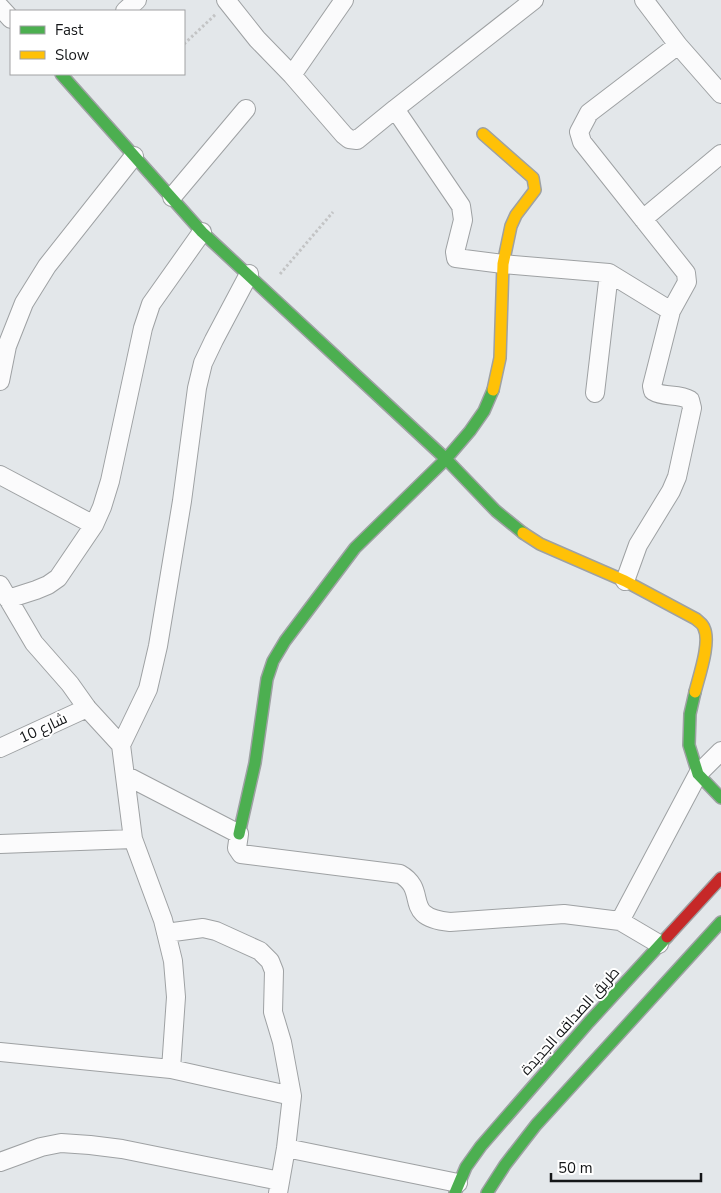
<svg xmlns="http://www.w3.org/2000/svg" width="721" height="1193" font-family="'Nunito Sans',Cairo,sans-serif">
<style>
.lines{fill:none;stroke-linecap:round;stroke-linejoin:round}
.street-casing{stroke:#9ea1a3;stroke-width:20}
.fast-casing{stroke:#9ea1a3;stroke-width:14}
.slow-casing{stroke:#9ea1a3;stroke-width:14}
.jam-casing{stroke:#9ea1a3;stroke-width:14}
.path{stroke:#c3c4c5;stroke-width:3;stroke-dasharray:2.5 2.5;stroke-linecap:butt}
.street{stroke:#fbfbfc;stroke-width:18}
.fast{stroke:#4caf50;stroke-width:11}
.slow{stroke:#ffc107;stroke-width:11}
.jam{stroke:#c62828;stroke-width:11}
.labels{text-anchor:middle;stroke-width:4;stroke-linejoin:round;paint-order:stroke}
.street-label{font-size:15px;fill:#141618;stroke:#fff}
</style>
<rect width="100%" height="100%" fill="#e3e7ea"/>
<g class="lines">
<defs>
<path id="street" d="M226,0L257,39L292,75L344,135L349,139L357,140L395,109L461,206L463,220L455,252L456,258L503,264L609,273L671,311
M644,0L678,45L721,94
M0,7L11,19
M125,11L137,0
M292,75L344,0
M395,109L534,0
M172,197L246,109
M643,219L721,154
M0,381L7,346L24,303L47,266L134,156
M595,393L609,273
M0,475L94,525
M625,581L638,545L671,491L677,477L692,408L690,400C678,393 664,398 653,391L652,386L671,311L687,282L686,273L582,142L579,132L589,113L678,45
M0,585L34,643L70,684L87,708L121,745L133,839L163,920L173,961L176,997L171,1069
M8,599L36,590L48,585L58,578L94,525L102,507L110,481L143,328L151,304L202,232
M121,745L148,689L158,646L182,501L197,388L203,363L214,340L249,274
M0,748L87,708
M125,775L239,834L237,848L241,854L400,874C430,891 400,917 450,922L564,914L620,921L698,774L721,751
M0,844L133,839
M620,921L659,944
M166,933L203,928L216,931L260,951L270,961L274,971L273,1012L282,1042L292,1096
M0,1052L171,1069L292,1096L286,1148L278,1193
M286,1148L458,1183
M0,1162L41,1147L61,1143L90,1145L122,1149L280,1181"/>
<path id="fast" d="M61,74L202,232L446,459L496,511L523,533
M695,692L690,714L689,745L698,774L721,798
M239,834L255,763L267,679L273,661L285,641L355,548L446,459L470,431L484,411L493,390
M455,1193L466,1167L481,1146L589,1022L667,937
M487,1193L505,1165L536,1125L721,922"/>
<path id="slow" d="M483,134L533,178L535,190L516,215L511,226L503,264L500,358L493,390
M523,533L540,544L625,581L696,619C699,622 703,624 704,628C711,642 699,676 695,692"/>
<path id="jam" d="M667,937L721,878"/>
</defs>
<!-- street casing -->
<use href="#street" class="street-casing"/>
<!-- fast casing -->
<use href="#fast" class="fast-casing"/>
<!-- slow casing -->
<use href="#slow" class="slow-casing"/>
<!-- jam casing -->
<use href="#jam" class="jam-casing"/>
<!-- path -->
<path class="path" d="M184,44L216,14
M280,274L333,212"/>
<!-- street -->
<use href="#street" class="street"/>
<!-- fast -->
<use href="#fast" class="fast"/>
<!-- slow -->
<use href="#slow" class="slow"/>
<!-- jam -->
<use href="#jam" class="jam"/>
</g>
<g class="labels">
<!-- street labels -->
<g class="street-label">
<text transform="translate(43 728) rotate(-25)" y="5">شارع 10</text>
<text transform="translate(570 1021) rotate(-48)" y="5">طريق الصداقه الجديدة</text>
</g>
</g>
<!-- legend -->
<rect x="10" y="10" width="175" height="65" fill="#ffffff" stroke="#a1a2a3"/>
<rect x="20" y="26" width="25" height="8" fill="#4caf50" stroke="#a1a2a3"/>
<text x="55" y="35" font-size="15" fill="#141618">Fast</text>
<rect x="20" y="51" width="25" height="8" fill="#ffc107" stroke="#a1a2a3"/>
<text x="55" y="60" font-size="15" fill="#141618">Slow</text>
<!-- scale -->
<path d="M551 1173v8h150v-8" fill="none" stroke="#141618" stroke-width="2.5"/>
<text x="558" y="1173" font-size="15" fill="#141618" stroke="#ffffff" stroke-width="4" paint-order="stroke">50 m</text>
</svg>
